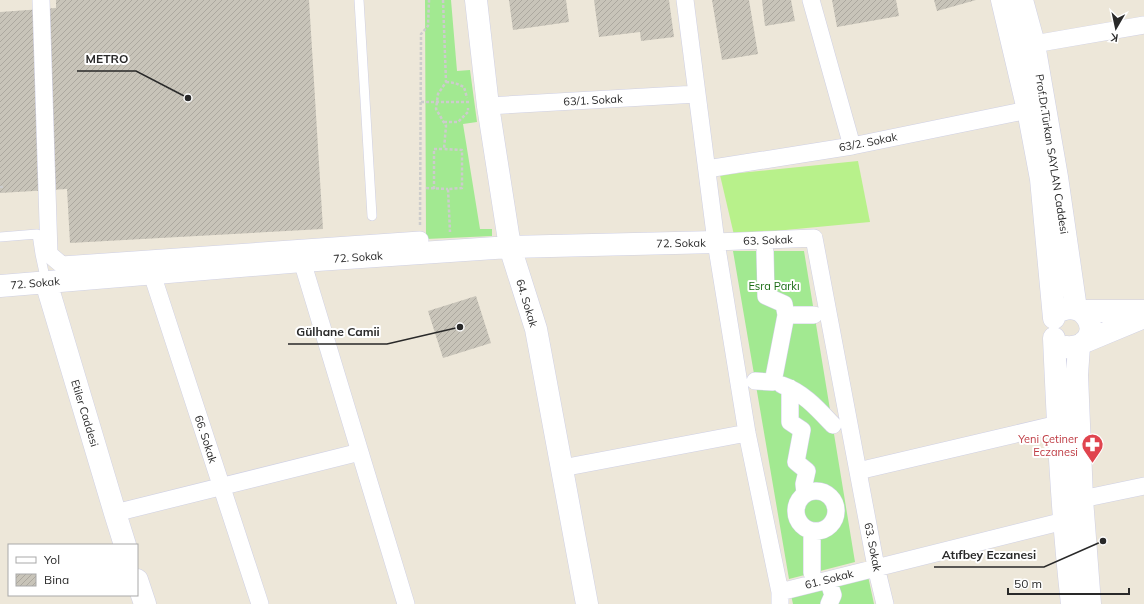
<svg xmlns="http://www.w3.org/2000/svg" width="1144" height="604" font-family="Mulish,sans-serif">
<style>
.grass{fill:#a2e991}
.pitch{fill:#b8f18b}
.building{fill:url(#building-hatch)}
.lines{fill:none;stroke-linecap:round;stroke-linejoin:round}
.lane-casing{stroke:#cfd0e4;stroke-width:10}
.street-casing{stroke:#cfd0e4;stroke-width:18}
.secondary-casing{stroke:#cfd0e4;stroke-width:23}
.path{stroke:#ccc;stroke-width:2.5;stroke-dasharray:3 2;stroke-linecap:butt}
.lane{stroke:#fff;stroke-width:9}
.street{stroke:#fff;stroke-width:17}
.secondary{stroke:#fff;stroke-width:22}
.labels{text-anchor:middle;stroke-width:4;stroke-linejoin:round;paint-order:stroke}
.street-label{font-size:11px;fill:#292929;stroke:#fff}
.park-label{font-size:11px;fill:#196c13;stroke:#fff}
.health-label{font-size:11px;fill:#be3a42;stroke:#fff;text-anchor:end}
.leader{fill:none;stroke:#292929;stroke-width:1.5}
.callout-dot{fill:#292929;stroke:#fff;stroke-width:1.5}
.callout-label{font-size:12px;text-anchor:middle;font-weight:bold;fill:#292929;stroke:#fff;stroke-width:4;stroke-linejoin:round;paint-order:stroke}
</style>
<defs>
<pattern id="building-hatch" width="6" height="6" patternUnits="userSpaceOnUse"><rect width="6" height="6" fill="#c8c4b9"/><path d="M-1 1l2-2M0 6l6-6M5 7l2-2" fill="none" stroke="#aca89f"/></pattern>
</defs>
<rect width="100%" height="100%" fill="#ede7d9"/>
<!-- grass -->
<path class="grass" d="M425,0H451L457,71L470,70L477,122L463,124L480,229H492V236L426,239Z
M733,251H804L855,562L789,579Z
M868,576L874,604H793L791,595Z"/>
<!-- pitch -->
<path class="pitch" d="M858,161L870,222L734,235L720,175Z"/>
<!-- building -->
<path class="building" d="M56,0H309L323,229L70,243L67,189L0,193V12L56,8Z
M509,0H566L569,22L513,30Z
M594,0H669L674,37L641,41L640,32L599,37Z
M712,0H749L758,54L722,60Z
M762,0H791L795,21L765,26Z
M832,0H896L899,16L837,27Z
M934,0H976L937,11Z
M476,296L491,343L443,358L428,311Z"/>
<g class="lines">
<defs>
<path id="lane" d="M359,0L372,216
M0,237L37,234L40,254L46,282"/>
<path id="street" d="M41,0L49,254L62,265L420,240
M685,0L716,242L747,433L780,592V604
M811,0L852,146
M1034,44L1144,25
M488,106L697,94
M707,169L852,146L1028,110
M716,242L814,238L876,567L885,604
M765,251L766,296L784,304L786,315H814
M302,261L406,604
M152,274L260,604
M755,381L773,382L786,315
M782,385C803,392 818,409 833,425
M790,388V422L802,430L796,462L807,471L804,484L805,494
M562,468L747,433
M858,471L1058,424
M796 511a20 20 0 1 1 40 0a20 20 0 1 1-40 0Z
M1082,499L1144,486
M115,513L360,452
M812,573V531
M780,592L1064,521
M829,604L833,595L830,586"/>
<path id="secondary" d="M476,0L488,106L510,247L536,329L587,604
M1002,0L1028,110L1041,179L1054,318
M1022,0L1034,44L1057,177L1076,309
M46,282L115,513L125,545
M0,286L302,261L510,247L716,242
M1062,310C1069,307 1074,308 1081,311H1144
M1054,338C1058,427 1062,516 1072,604
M1084,342L1144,317
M1079,346L1077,375L1082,499L1090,604
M1066,347C1090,349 1099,326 1081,311
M137,580L145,604"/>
</defs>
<!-- lane casing -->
<use href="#lane" class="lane-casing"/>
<!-- street casing -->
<use href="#street" class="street-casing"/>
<!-- secondary casing -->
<use href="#secondary" class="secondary-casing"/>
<!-- path -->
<path class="path" d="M443,0L446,82L438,94L436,109L446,126L444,149L462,150V188L448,189L450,232
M446,82L455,83L464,87L467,98
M421,102H469
M444,122H458L468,112V108
M0,187H5
M426,188L448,189
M434,189V149H444
M420,225L421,34L428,26L429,0"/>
<!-- lane -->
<use href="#lane" class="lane"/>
<!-- street -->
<use href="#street" class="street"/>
<!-- secondary -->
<use href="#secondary" class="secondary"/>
</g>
<!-- icons -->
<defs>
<symbol id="pharmacy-pin" viewBox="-11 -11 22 30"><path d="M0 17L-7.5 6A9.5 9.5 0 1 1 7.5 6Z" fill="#e0444e" stroke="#fff"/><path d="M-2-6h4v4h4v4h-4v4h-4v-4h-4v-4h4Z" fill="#fff"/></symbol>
</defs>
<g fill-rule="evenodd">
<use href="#pharmacy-pin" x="1080" y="432" width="25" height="34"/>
</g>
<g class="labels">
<!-- street labels -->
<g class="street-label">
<text transform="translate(593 100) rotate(-3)" y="4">63/1. Sokak</text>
<text transform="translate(868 142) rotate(-11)" y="4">63/2. Sokak</text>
<text transform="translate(1052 154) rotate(81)" y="4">Prof.Dr.Türkan SAYLAN Caddesi</text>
<text transform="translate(768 240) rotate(-2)" y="4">63. Sokak</text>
<text transform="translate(681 243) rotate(-1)" y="4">72. Sokak</text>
<text transform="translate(358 257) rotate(-4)" y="4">72. Sokak</text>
<text transform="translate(35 283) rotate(-5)" y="4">72. Sokak</text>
<text transform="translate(527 303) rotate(73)" y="4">64. Sokak</text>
<text transform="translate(85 413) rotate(73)" y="4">Etiler Caddesi</text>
<text transform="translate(206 439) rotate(72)" y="4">66. Sokak</text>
<text transform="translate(873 547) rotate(79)" y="4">63. Sokak</text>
<text transform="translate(829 579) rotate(-14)" y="4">61. Sokak</text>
</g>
<!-- park labels -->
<g class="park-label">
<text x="774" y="290">Esra Parkı</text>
</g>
<!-- health labels -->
<g class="health-label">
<text x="1078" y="443">Yeni Çetiner<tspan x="1078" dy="13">Eczanesi</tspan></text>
</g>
</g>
<!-- callouts -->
<path class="leader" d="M188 98L136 71H77M460 327L387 344H288M1103 541L1044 567H934"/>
<g class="callout-dot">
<circle cx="188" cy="98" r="4"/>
<circle cx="460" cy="327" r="4"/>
<circle cx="1103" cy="541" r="4"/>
</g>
<g class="callout-label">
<text x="107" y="63">METRO</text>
<text x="338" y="336">Gülhane Camii</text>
<text x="989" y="559">Atıfbey Eczanesi</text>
</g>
<!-- legend -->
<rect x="8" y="544" width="130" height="52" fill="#ffffff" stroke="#a9a9a9"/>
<rect x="16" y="557" width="20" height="6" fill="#ffffff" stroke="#a9a9a9"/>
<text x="44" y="564" font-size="12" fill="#292929">Yol</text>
<rect x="16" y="574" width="20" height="12" fill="url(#building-hatch)" stroke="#a9a9a9"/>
<text x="44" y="584" font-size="12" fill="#292929">Bina</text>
<!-- north arrow -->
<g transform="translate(1116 28) rotate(189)" stroke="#ffffff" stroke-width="3" paint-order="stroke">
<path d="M0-3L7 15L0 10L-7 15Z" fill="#292929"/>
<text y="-6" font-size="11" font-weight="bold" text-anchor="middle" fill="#292929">K</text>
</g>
<!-- scale -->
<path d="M1008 588v6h121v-6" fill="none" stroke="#292929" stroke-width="2"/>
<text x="1014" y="588" font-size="12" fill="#292929" stroke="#ffffff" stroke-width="3" paint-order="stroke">50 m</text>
</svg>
